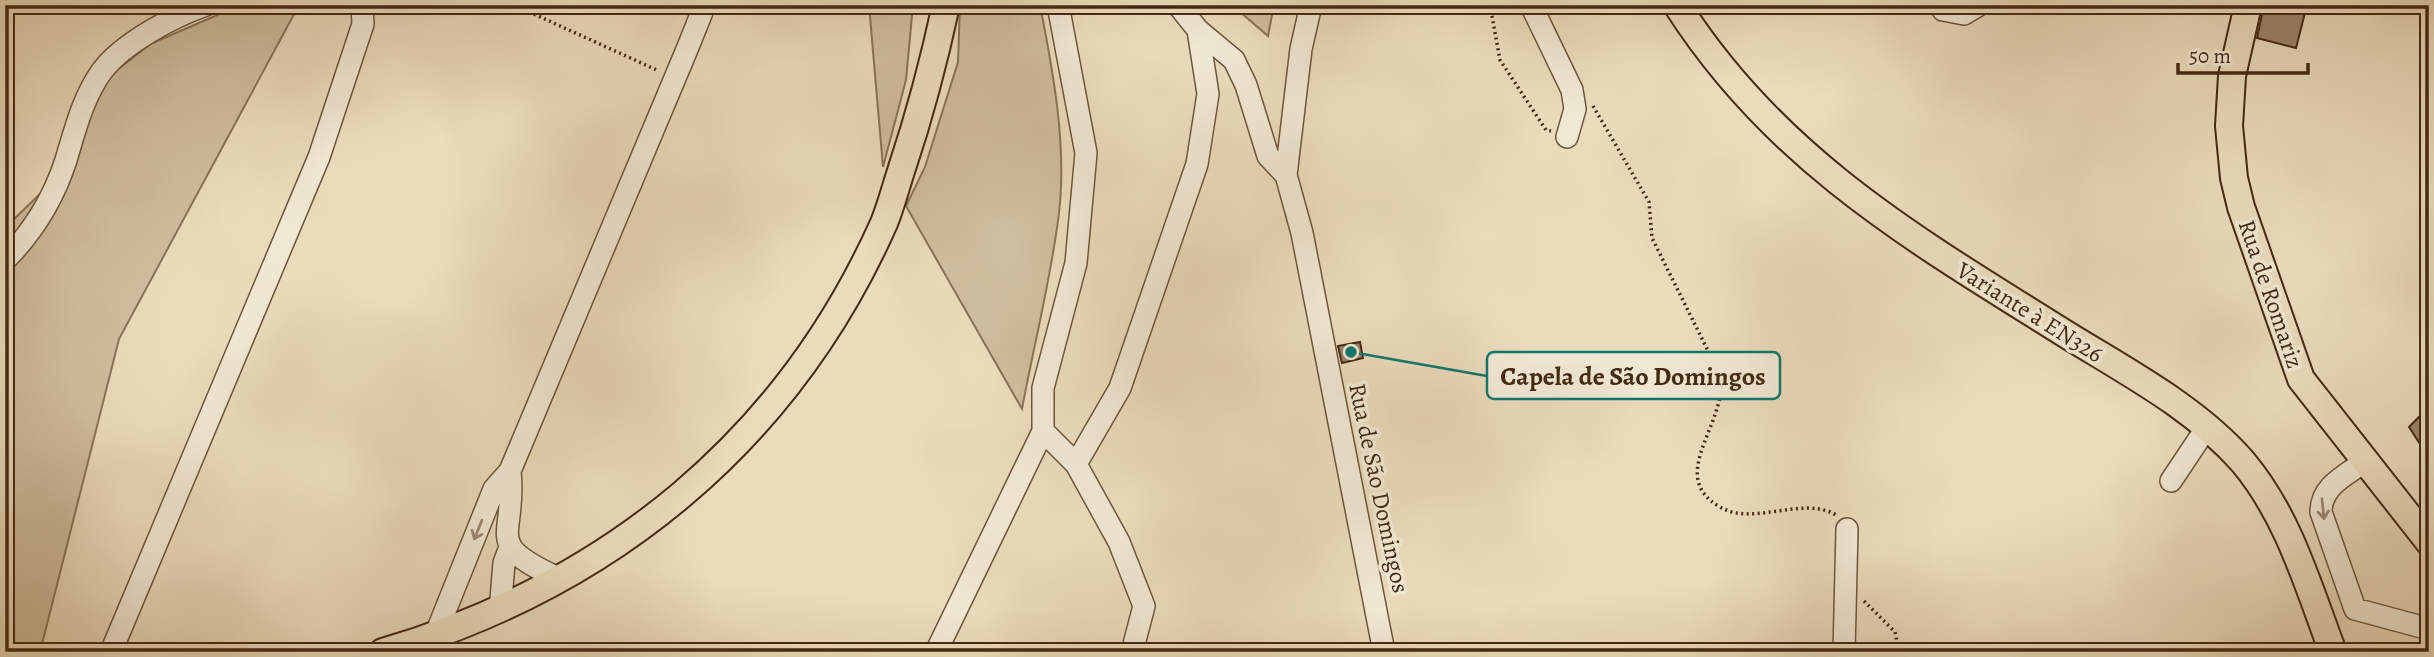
<svg xmlns="http://www.w3.org/2000/svg" width="2434" height="657" font-family="Alegreya,serif">
<style>
.green{fill:#cebd9e;stroke:#887458;stroke-width:2}
.building{fill:#9a866a;stroke:#432a12;stroke-width:2}
.lines{fill:none;stroke-linecap:round;stroke-linejoin:round}
.minor-casing{stroke:#6d563c;stroke-width:24}
.major-casing{stroke:#432a12;stroke-width:30}
.path{stroke:#432a12;stroke-width:3.5;stroke-dasharray:2 3.5;stroke-linecap:butt}
.minor{stroke:#f1e8d3;stroke-width:21}
.major{stroke:#eadbbb;stroke-width:26}
.oneway{stroke:#9a8972}
.labels{text-anchor:middle;stroke-width:7;stroke-linejoin:round;paint-order:stroke}
.street-label{font-size:24px;fill:#432a12;stroke:#f1e8d3}
.leader{fill:none;stroke:#0f766e;stroke-width:2.5}
.callout-dot{fill:#0f766e;stroke:#f1e8d3;stroke-width:2.5}
.callout{fill:#f1e8d3;stroke:#0f766e;stroke-width:2.5}
.callout-label{font-size:26px;text-anchor:middle;font-weight:bold;fill:#432a12}
</style>
<rect width="100%" height="100%" fill="#eadbbb"/>
<filter id="stains"><feTurbulence type="fractalNoise" baseFrequency=".00286" numOctaves="4"/><feColorMatrix values="0 0 0 0 .2 0 0 0 0 .09 0 0 0 0 .02 0 0 0 .5 -.17"/></filter>
<radialGradient id="worn" r=".72"><stop offset=".6" stop-color="#630" stop-opacity="0"/><stop offset="1" stop-color="#630" stop-opacity=".3"/></radialGradient>
<!-- green -->
<path class="green" d="M253,5H299L119,339L40,652H5V228L48,186L107,78L150,44L229,10Z
M869,5H913L906,80L883,167Z
M960,5H1040C1053,71 1067,146 1059,213C1051,279 1034,344 1022,409L906,206L925,167L958,62Z
M1232,5H1274L1268,36Z"/>
<!-- building -->
<path class="building" d="M2264,5H2307L2296,48L2257,38Z
M1360,342L1363,358L1342,363L1338,346Z
M2429,407V458L2409,427Z"/>
<g class="lines">
<defs>
<path id="minor" d="M1058,5L1086,153L1076,263L1043,388V431L1076,464L1119,542L1144,606L1132,652
M1178,5L1198,30L1234,60L1246,85L1268,156L1286,175
M1311,5L1301,49L1286,175L1302,233L1384,652
M1531,5L1572,90L1575,109L1567,137
M1940,5L1943,10L1964,14L1979,5
M5,260C33,232 54,197 66,160C75,130 83,97 102,71C123,43 174,16 206,5
M2364,462C2345,476 2321,486 2321,512L2355,609L2429,629
M1076,464L1120,388L1197,164L1208,94L1198,30
M510,471C517,540 480,542 560,579
M2171,481L2207,427
M500,611L504,563L510,547
M435,636L494,489L510,471L688,47L702,12L701,5
M111,652L319,157L363,24L362,5
M936,652L1043,431
M1844,652L1847,529"/>
<path id="major" d="M1677,5C1775,159 1914,239 2064,333C2125,371 2195,407 2243,462C2289,517 2308,586 2333,652
M2248,5L2232,76L2229,126L2234,178L2241,207L2301,379L2429,542
M383,652C610,585 787,441 884,223C891,206 896,186 902,168C920,114 934,61 946,5"/>
</defs>
<!-- minor casing -->
<use href="#minor" class="minor-casing"/>
<!-- major casing -->
<use href="#major" class="major-casing"/>
<!-- path -->
<path class="path" d="M514,5L659,71
M1490,5L1500,60L1546,130L1551,131
M1593,106L1649,202L1652,238L1721,377C1726,426 1666,476 1720,507C1753,527 1802,495 1836,515
M1864,601L1895,632L1899,652"/>
<!-- minor -->
<use href="#minor" class="minor"/>
<!-- major -->
<use href="#major" class="major"/>
</g>
<!-- one-way arrows -->
<defs><path id="oneway-shaft" d="M-6 0H5M1.5-3L5.5 0L1.5 3" fill="none" stroke-width="1.6" stroke-linecap="round" stroke-linejoin="round" transform="scale(1.75)"/></defs>
<g class="oneway">
<use href="#oneway-shaft" transform="translate(2323 509) rotate(84)"/>
<use href="#oneway-shaft" transform="translate(478 530) rotate(112)"/>
</g>
<g class="labels">
<!-- street labels -->
<g class="street-label">
<text transform="translate(2271 294) rotate(71)" y="8">Rua de Romariz</text>
<text transform="translate(2030 312) rotate(32)" y="8">Variante à EN326</text>
<text transform="translate(1379 488) rotate(78)" y="8">Rua de São Domingos</text>
</g>
</g>
<!-- callouts -->
<path class="leader" d="M1351 352L1487 376"/>
<circle class="callout-dot" cx="1351" cy="352" r="7"/>
<rect class="callout" x="1487" y="352" width="293" height="47" rx="7"/>
<g class="callout-label">
<text x="1633" y="385">Capela de São Domingos</text>
</g>
<!-- margin -->
<rect width="2434" height="657" fill="none" stroke="#eadbbb" stroke-width="28"/>
<rect x="7" y="7" width="2420" height="643" fill="none" stroke="#432a12" stroke-width="3.5"/>
<rect x="14" y="14" width="2406" height="629" fill="none" stroke="#432a12" stroke-width="2"/>
<!-- scale -->
<path d="M2178 63v10h130v-10" fill="none" stroke="#432a12" stroke-width="3.5"/>
<text x="2189" y="63" font-size="21" fill="#432a12" stroke="#f1e8d3" stroke-width="5" paint-order="stroke">50 m</text>
<rect width="100%" height="100%" filter="url(#stains)"/>
<rect width="100%" height="100%" fill="url(#worn)"/>
</svg>
